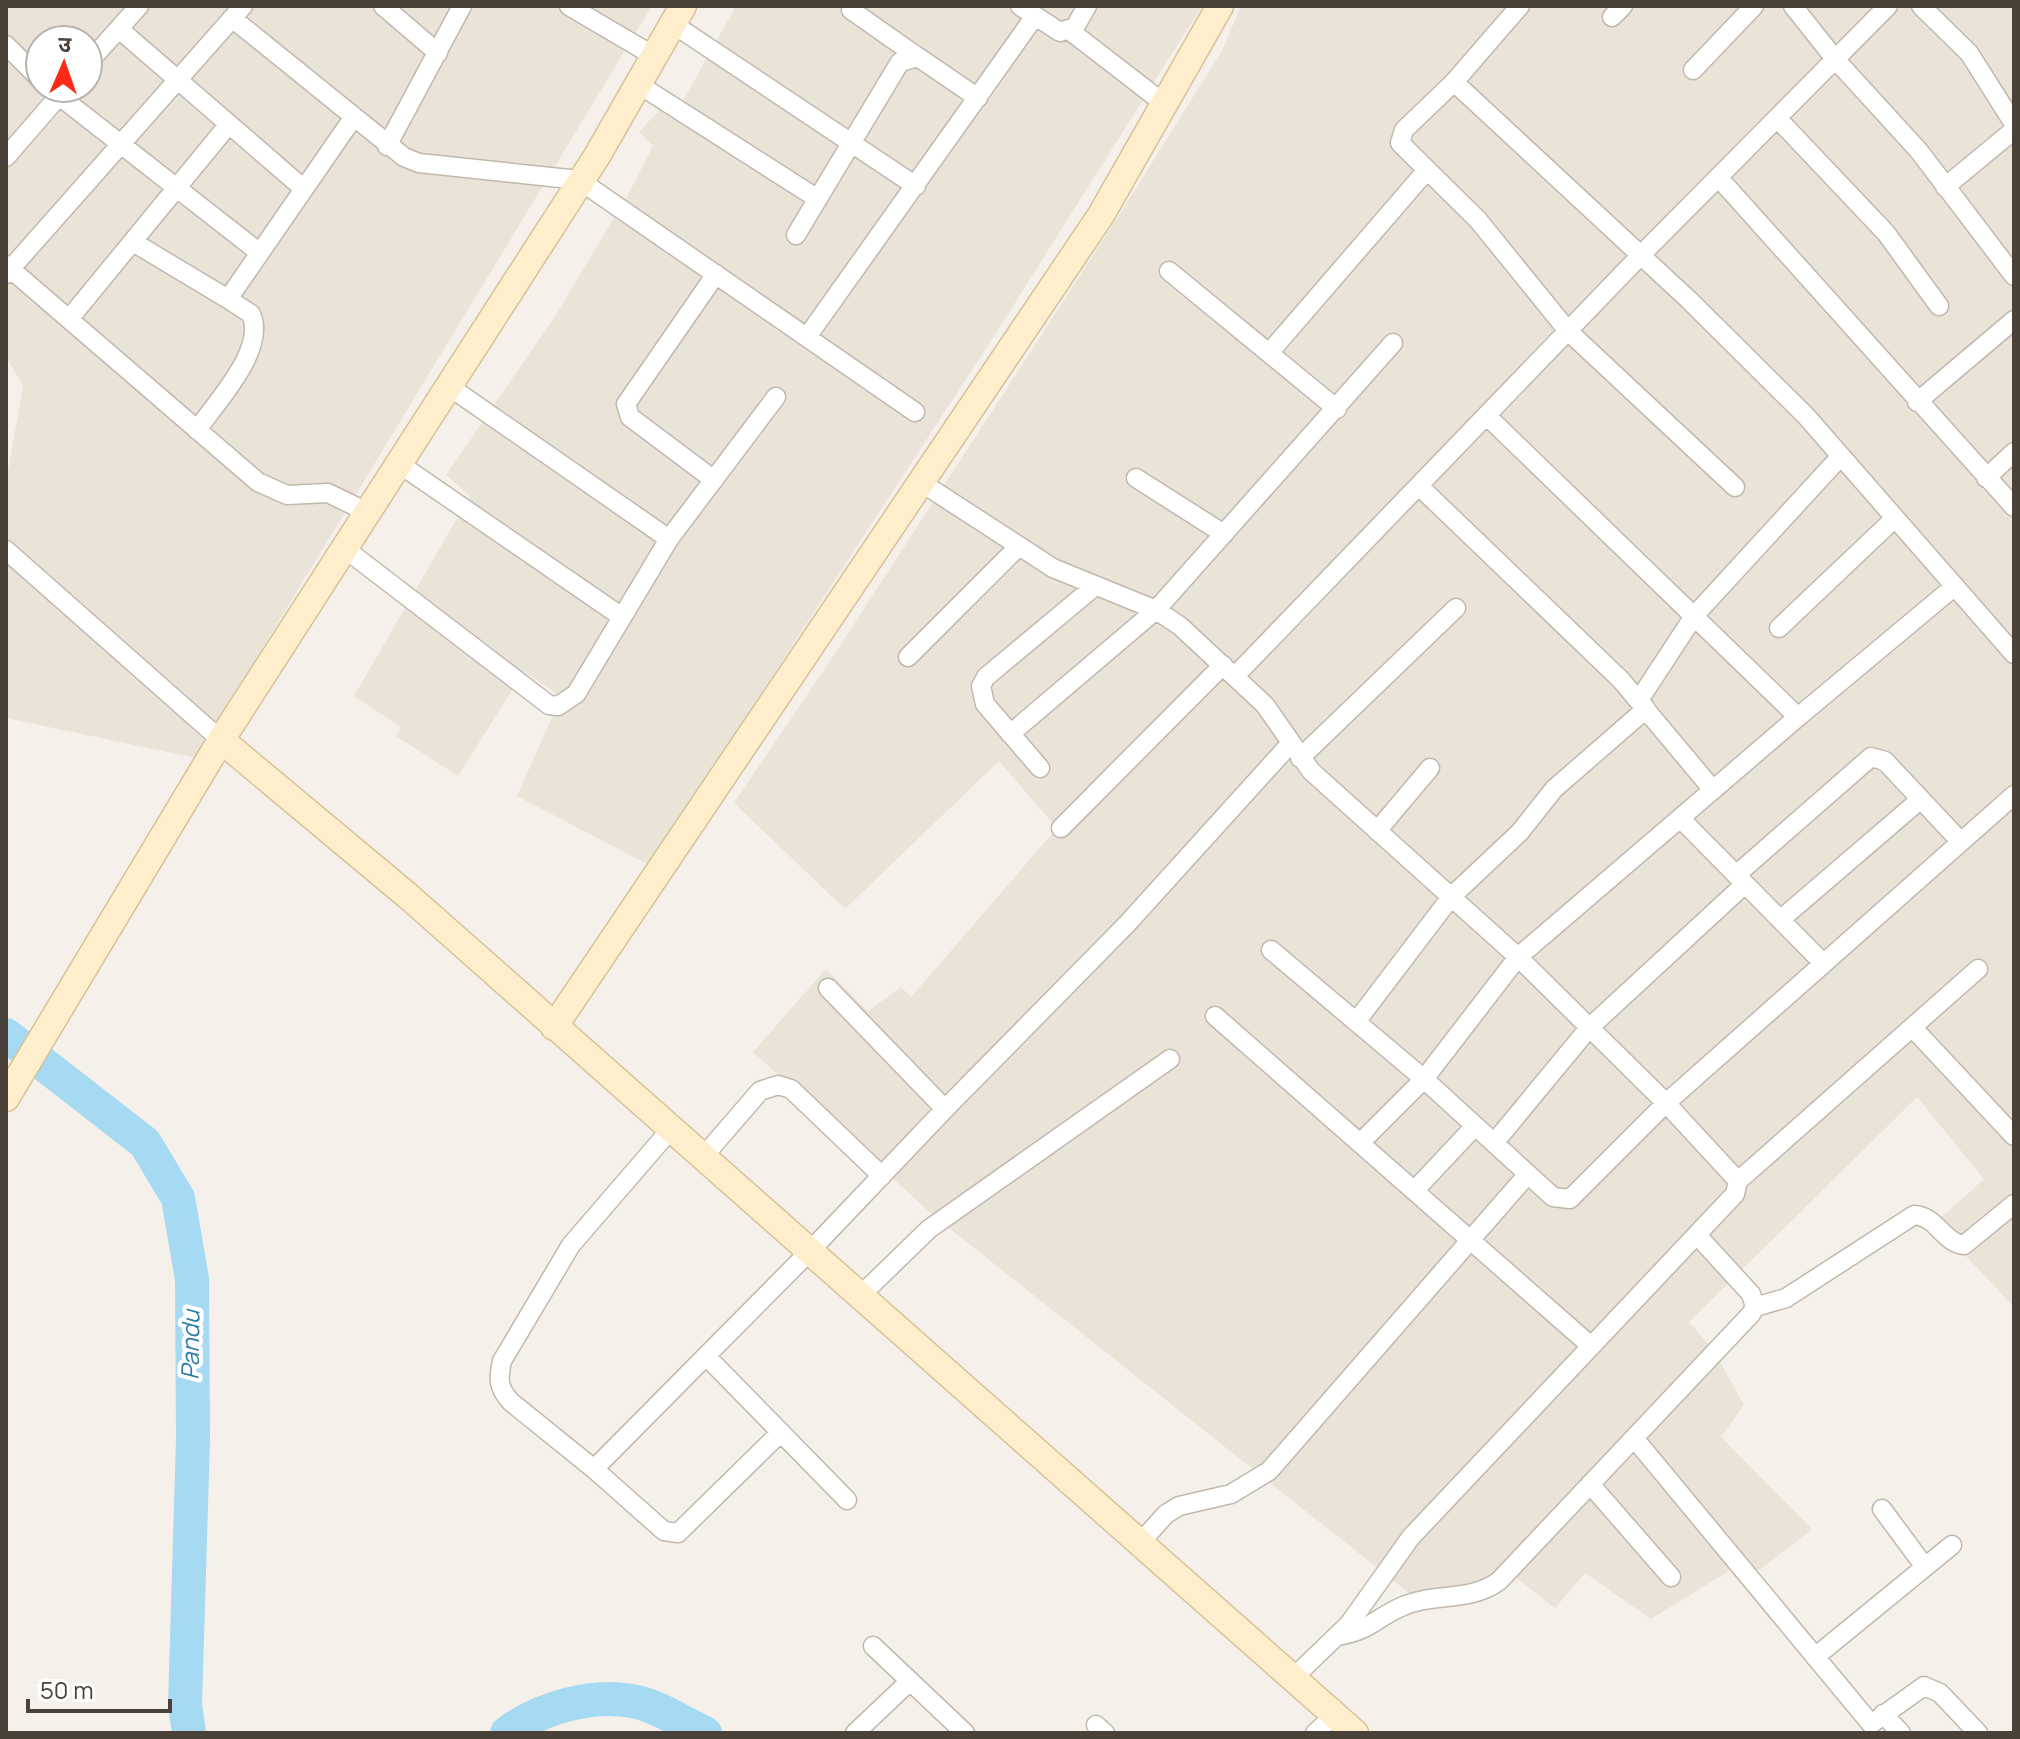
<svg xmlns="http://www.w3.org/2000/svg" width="2020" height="1739" font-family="Manrope,'Noto Sans Devanagari',sans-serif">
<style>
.residential{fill:#e9e3d8;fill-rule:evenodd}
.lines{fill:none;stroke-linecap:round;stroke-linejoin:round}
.river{stroke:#a6d9f2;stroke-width:34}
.street-casing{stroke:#c1b8ac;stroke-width:21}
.secondary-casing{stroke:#d6c19a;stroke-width:29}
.street{stroke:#fff;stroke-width:18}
.secondary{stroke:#ffeecb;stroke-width:26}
.labels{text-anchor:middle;stroke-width:8;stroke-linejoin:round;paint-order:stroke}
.water-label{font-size:24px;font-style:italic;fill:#2b7ea8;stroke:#fff}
</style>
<rect width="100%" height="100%" fill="#f5f1ea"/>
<!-- residential -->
<path class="residential" d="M6,6H652L196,758L6,718V482L23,386L6,357ZM40,40H88V88H40Z
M736,6H1202L996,333L649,865L517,796L561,697L524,671L458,776L396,736L401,727L354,696L470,496L446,475L556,315L630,191L653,146L639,132L663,106L675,115Z
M1241,6H2014V1307L1935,1223L1984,1179L1917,1097L1689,1322L1713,1349L1744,1405L1721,1437L1812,1529L1760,1570L1737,1566L1651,1619L1585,1573L1555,1608L1511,1574L1497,1585L1409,1593L934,1216L753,1052L826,969L868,1011L901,987L911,997L1057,828L999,761L845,909L734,803L834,655L1116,220L1222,51Z"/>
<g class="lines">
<!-- river -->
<path class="river" d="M6,1035L145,1143L178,1198L192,1279L193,1439L185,1705L189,1733
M507,1733C540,1708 594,1692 637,1702C659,1707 683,1723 705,1733"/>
<defs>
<path id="street" d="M383,6L438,53
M569,6L654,56
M1020,6L1060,32L1075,27L1087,6
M1520,6L1454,82L1689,300L1806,416L2014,654
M1793,6L1835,59L1919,151L2014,276
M1921,6L1969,53L2014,124
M851,10L918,57
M1612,17L1623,6
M232,18L404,157L419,163L579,180L915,412
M673,24L916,186
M119,29L304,189
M1069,30L1166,105
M6,45L40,79
M88,63L139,6
M1693,70L1754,6
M1454,82L1404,130L1400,143L1478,220L1568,331L1735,487
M638,84L818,199
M49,88L260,253
M1777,118L1886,233L1939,306
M387,146L462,6
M6,157L64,90
M1718,177L2014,507
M1945,187L2014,130
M796,235L900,62L918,57L978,98
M133,242L228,299
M6,265L258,482L287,495L328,493L367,512
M1169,271L1337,409
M6,274L243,6
M69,319L229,124
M807,337L1035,16
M1269,353L1427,170
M447,385L669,539
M1917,402L2014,320
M197,430C217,401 267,349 251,314L228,299L353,118
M398,463L622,617
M1136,478L1224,534
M1986,478L2014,452
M714,480L630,417L626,404L716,274
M919,481L1053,568L1156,610L1180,626L1265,705L1311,771L1518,957L1666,1103L1738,1181L1735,1194L1411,1537L1349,1624L1293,1678
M1419,486L1621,680L1713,790
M344,548L549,705L558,706L576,694L669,539L776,397
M6,550L221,740
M1779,628L1895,518
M908,657L1018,547
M1235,676L1641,255L1888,6
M1798,717L1955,586
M1010,734L1156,610L1393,343
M1300,758L1456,608
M1040,768L985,704L981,686L986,677L1095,586
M1680,818L1823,963
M1061,828L1223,665
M1377,831L1430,768
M1736,875L1871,757L1885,761L1961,842
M1780,920L1921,799
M1271,950L1424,1079L1553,1197L1570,1199L1666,1103L2014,795
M1215,1016L1591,1346
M1356,1022L1451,897L1520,832L1554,789L1646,709L1639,700L1694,616L1840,457
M1912,1027L2014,1136
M945,1109L1127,924L1291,743
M671,1129L571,1245L502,1361C498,1379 498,1388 511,1402L594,1469L810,1251L945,1109L828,988
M1360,1143L1424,1079L1518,957L1798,717L1487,416
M1494,1143L1589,1028L1745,884
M703,1157L760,1091L778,1085L791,1089L882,1176
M1738,1181L1978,969
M1414,1191L1475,1126
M861,1295L929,1229L1170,1059
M1755,1307L1786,1298L1914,1215C1937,1216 1943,1243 1964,1245L2014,1204
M707,1357L847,1500
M1634,1438L1871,1724L1924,1686L1940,1693L1978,1733
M594,1469L664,1531L678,1533L781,1432
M1590,1484L1671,1577
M1882,1509L1925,1567
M1140,1543L1166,1514L1179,1506L1231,1494L1269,1471L1528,1174
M1338,1636C1373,1629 1374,1619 1401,1607C1433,1592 1469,1603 1499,1581L1751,1314L1755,1307L1751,1294L1697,1235
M873,1646L965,1733
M1815,1657L1952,1545
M1883,1714L1901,1733
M1096,1725L1105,1733
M855,1733L910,1681
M1315,1733L1335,1715"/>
<path id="secondary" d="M221,740L408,896L1355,1733
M554,1027L1101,215L1220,6
M6,1098L221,740L597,156L683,6"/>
</defs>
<!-- street casing -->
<use href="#street" class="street-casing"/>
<!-- secondary casing -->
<use href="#secondary" class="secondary-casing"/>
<!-- street -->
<use href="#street" class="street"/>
<!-- secondary -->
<use href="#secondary" class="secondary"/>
</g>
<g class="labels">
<!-- water labels -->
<g class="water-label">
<text transform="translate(191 1345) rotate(-89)" y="8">Pandu</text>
</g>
</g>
<!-- border -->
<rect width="2020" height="1739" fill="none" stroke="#4a4138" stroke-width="16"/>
<!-- north arrow -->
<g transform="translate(64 64) rotate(2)"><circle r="38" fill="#ffffff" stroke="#b7b3af" stroke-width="2"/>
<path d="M0-6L14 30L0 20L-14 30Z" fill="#fd2919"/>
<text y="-12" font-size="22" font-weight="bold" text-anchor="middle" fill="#4a4138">उ</text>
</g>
<!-- scale -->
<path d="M28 1699v12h142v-12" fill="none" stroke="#4a4138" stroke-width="4"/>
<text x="40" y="1699" font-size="24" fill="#4a4138" stroke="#ffffff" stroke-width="6" paint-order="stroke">50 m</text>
</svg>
